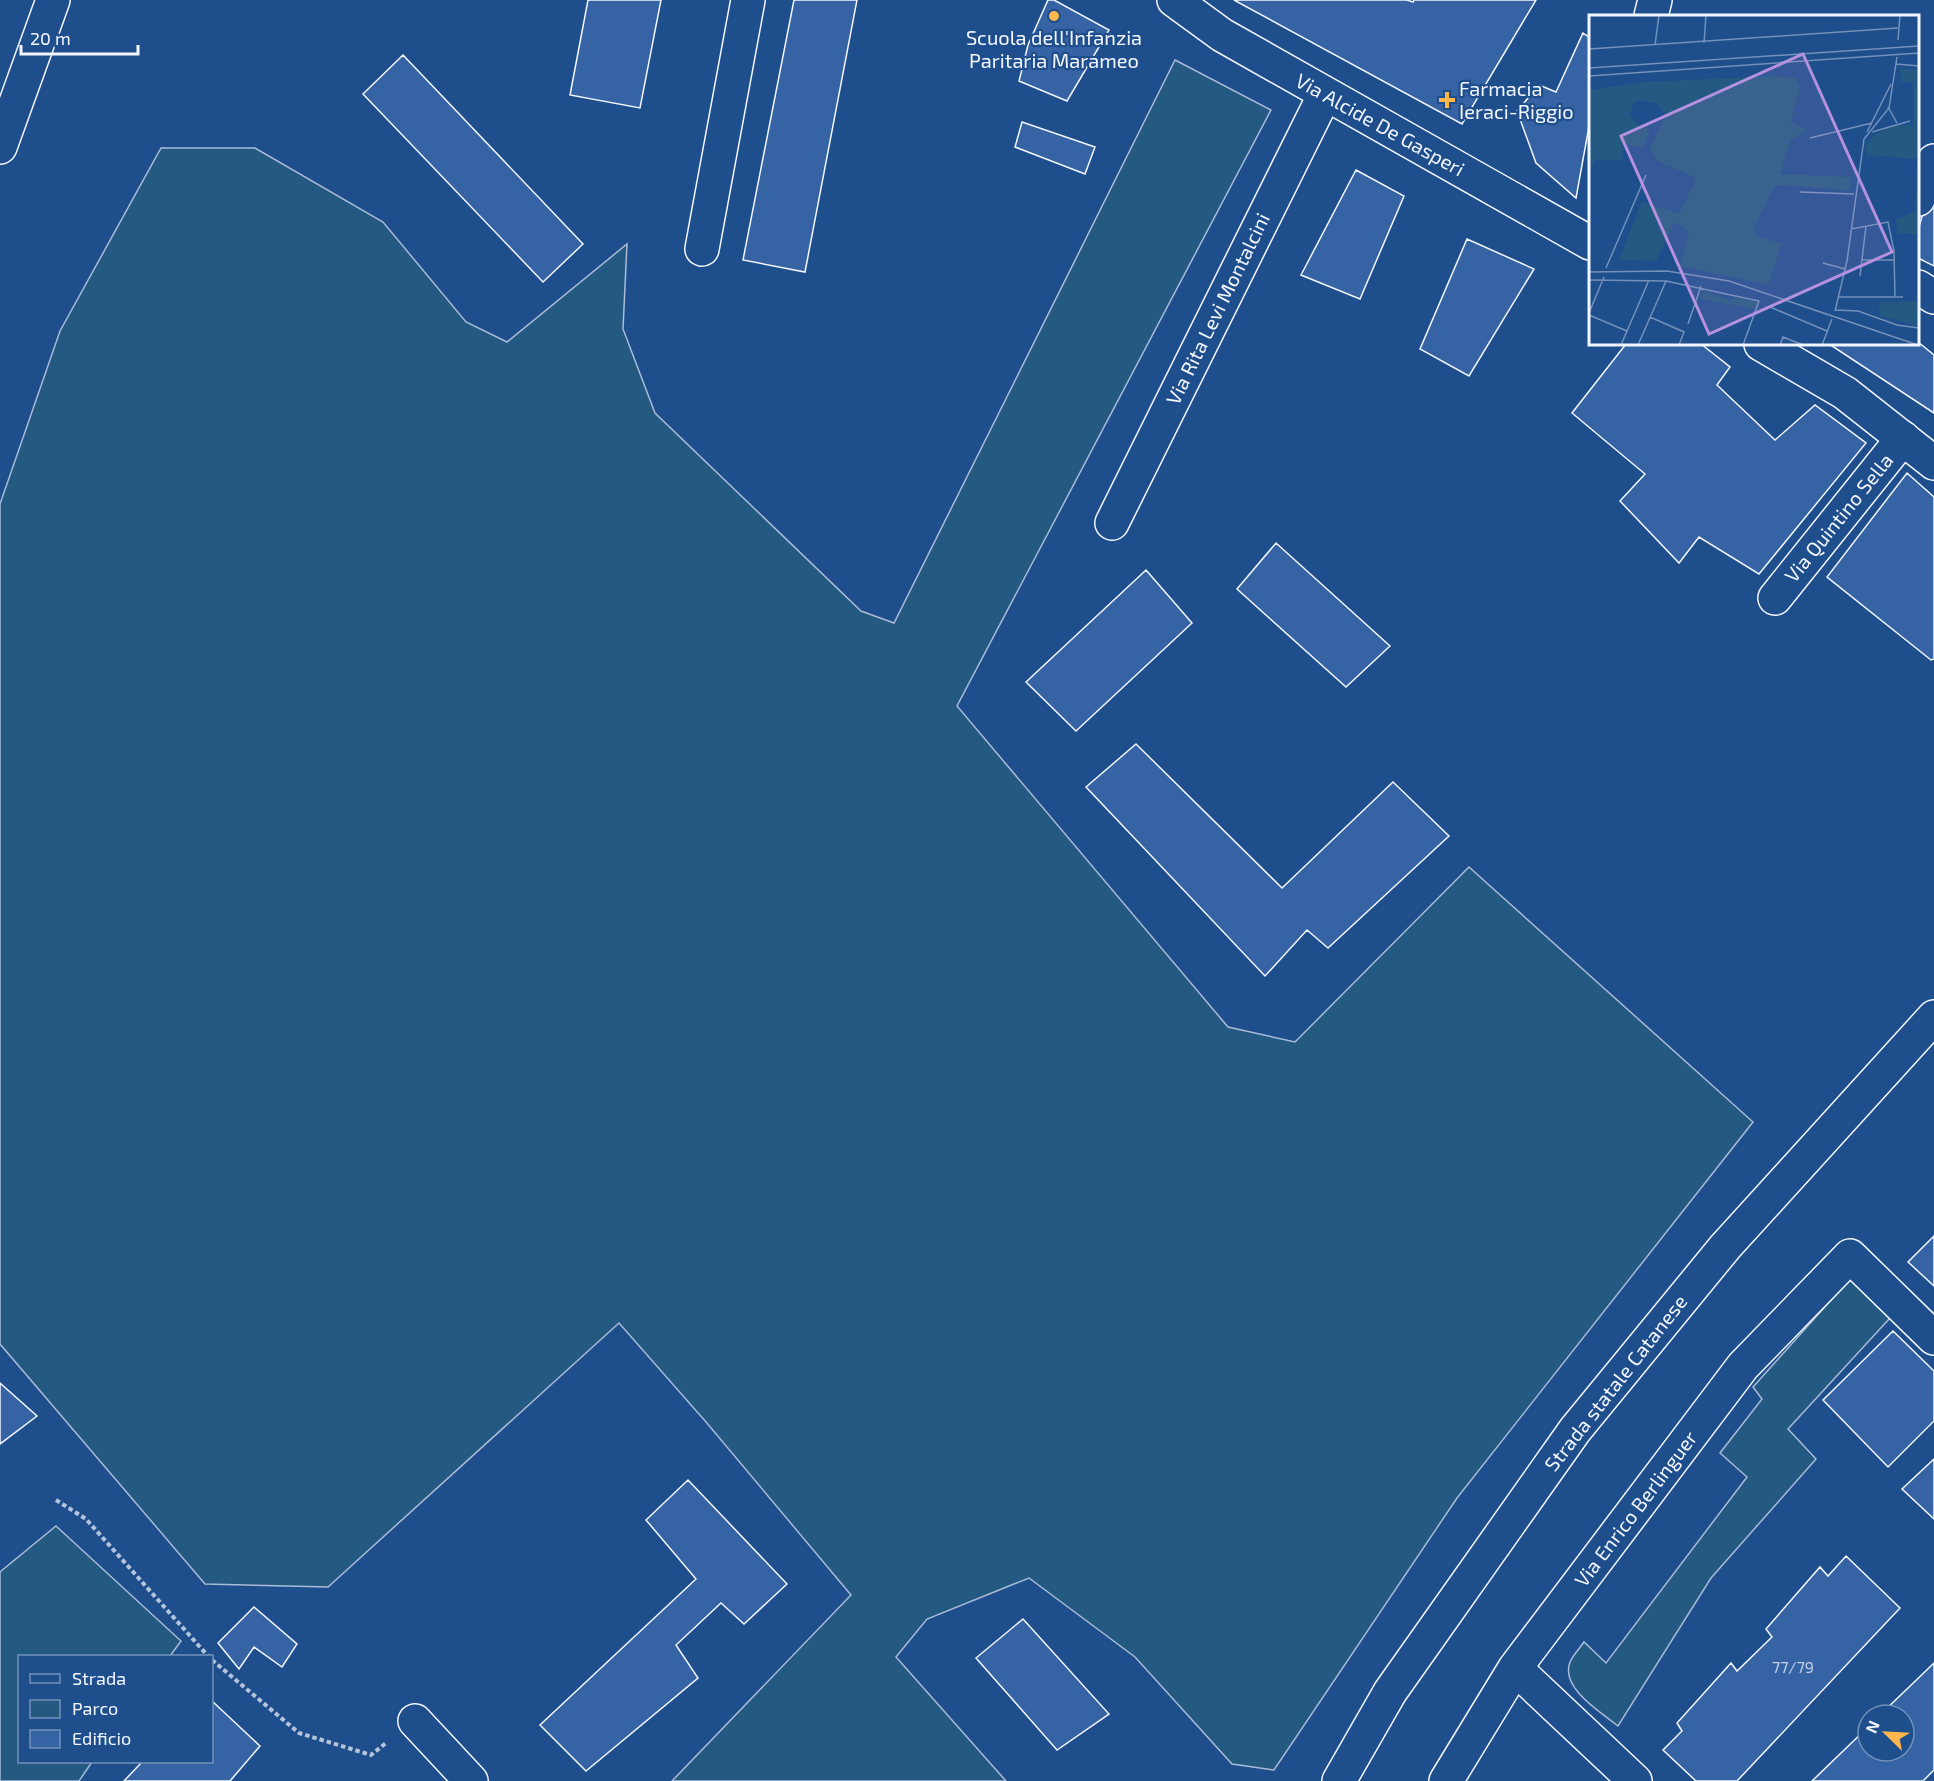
<svg xmlns="http://www.w3.org/2000/svg" width="1934" height="1781" font-family="'Exo 2',sans-serif">
<style>
.green{fill:#245a82;stroke:#a8bbd7;stroke-width:1.5}
.building{fill:#3563a3;stroke:#f2f6ff;stroke-width:1.5}
.lines{fill:none;stroke-linecap:round;stroke-linejoin:round}
.street-casing{stroke:#f2f6ff;stroke-width:36}
.secondary-casing{stroke:#f2f6ff;stroke-width:36}
.primary-casing{stroke:#f2f6ff;stroke-width:36}
.highway-casing{stroke:#f2f6ff;stroke-width:36}
.path{stroke:#b3c4dc;stroke-width:4;stroke-dasharray:4.5 3;stroke-linecap:butt}
.street{stroke:#1f4e8c;stroke-width:33}
.secondary{stroke:#1f4e8c;stroke-width:33}
.primary{stroke:#1f4e8c;stroke-width:33}
.highway{stroke:#1f4e8c;stroke-width:33}
.poi-dot{fill:#ffb74d;stroke:#1f4e8c;stroke-width:2}
.labels{text-anchor:middle;stroke-width:4.5;stroke-linejoin:round;paint-order:stroke}
.number-label{font-size:16px;fill:#c3d1e8}
.poi-label{font-size:20px;fill:#f2f6ff;stroke:#1f4e8c}
.street-label{font-size:20px;fill:#f2f6ff;stroke:#1f4e8c}
.inset-road{fill:none;stroke:#7391ba;stroke-width:1.5}
.view{fill:#b691df;fill-opacity:0.15;stroke:#b691df;stroke-width:3}
.inset-edge{fill:none;stroke:#f2f6ff;stroke-width:3}
</style>
<rect width="100%" height="100%" fill="#1f4e8c"/>
<!-- green -->
<path class="green" d="M1175,60L1271,110L957,706L1228,1027L1295,1042L1469,867L1753,1122L1457,1498L1274,1770L1232,1764L1135,1657L1029,1578L927,1619L896,1657L1006,1781H672L851,1595L706,1422L619,1323L328,1587L205,1584L0,1344V504L60,331L161,148H255L383,222L466,322L507,342L627,244L623,329L655,413L861,611L894,623Z
M1849,1280L1880,1285L1901,1306L1788,1429L1816,1459L1711,1578L1618,1726C1601,1712 1560,1688 1570,1662C1573,1655 1580,1648 1584,1642L1606,1663L1747,1477L1720,1453L1762,1399L1753,1387Z
M56,1526L181,1641L170,1656H20V1762H92L79,1781H0V1572Z"/>
<!-- building -->
<path class="building" d="M588,0H661L640,108L570,95Z
M794,0H857L805,272L743,260Z
M1048,0H1054L1109,30L1067,101L1019,81L1028,45Z
M1234,0H1407L1413,2L1414,0H1536L1462,124Z
M1583,33L1590,38V121L1576,198L1536,163L1517,111L1539,85L1556,92Z
M403,55L583,244L543,282L363,94Z
M1022,122L1095,147L1085,174L1015,147Z
M1356,170L1404,196L1360,299L1301,275Z
M1934,176V266L1918,258V230Z
M1467,239L1534,269L1469,376L1420,349Z
M1918,342L1934,355V413L1829,344H1918Z
M1626,344H1701L1730,367L1717,385L1775,440L1815,405L1866,443L1759,574L1699,537L1679,563L1620,501L1645,474L1572,413Z
M1907,473L1934,497V659L1931,660L1827,577Z
M1276,543L1390,646L1346,687L1237,589Z
M1146,570L1192,623L1076,731L1026,682Z
M1136,744L1282,888L1393,782L1449,836L1328,948L1307,930L1265,976L1086,787Z
M1934,1236V1286L1908,1262Z
M1893,1331L1934,1371V1421L1888,1467L1823,1400Z
M0,1383L37,1416L0,1444Z
M1934,1459V1519L1902,1489Z
M688,1480L787,1584L744,1624L721,1603L676,1645L698,1678L586,1771L540,1725L696,1579L646,1520Z
M1846,1556L1900,1608L1737,1781H1696L1663,1750L1682,1731L1677,1723L1731,1663L1737,1671L1772,1637L1766,1629L1820,1567L1828,1576Z
M254,1607L297,1644L282,1667L254,1647L239,1669L218,1643Z
M1023,1619L1109,1714L1057,1750L976,1658Z
M1934,1663V1770L1923,1781H1812L1868,1727V1751H1904V1715H1880Z
M212,1701L260,1746L230,1781H124L142,1762H212Z"/>
<g class="lines">
<defs>
<path id="street" d="M1651,16L1655,0
M1918,199L1934,161
M702,249L748,0
M1918,287L1934,297
M1112,523L1325,94
M1775,598L1903,438
M1515,1668L1635,1781
M415,1721L471,1781
M1446,1781L1515,1668L1743,1366L1850,1256L1934,1338"/>
<path id="secondary" d="M1174,0L1222,35L1590,243
M1761,344L1845,393L1934,463"/>
<path id="primary" d="M1339,1781L1390,1692L1575,1430L1725,1247L1934,1017"/>
<path id="highway" d="M0,147L53,0"/>
</defs>
<!-- street casing -->
<use href="#street" class="street-casing"/>
<!-- secondary casing -->
<use href="#secondary" class="secondary-casing"/>
<!-- primary casing -->
<use href="#primary" class="primary-casing"/>
<!-- highway casing -->
<use href="#highway" class="highway-casing"/>
<!-- path -->
<path class="path" d="M56,1500L86,1519L208,1656
M212,1660L299,1733L371,1755L386,1743"/>
<!-- street -->
<use href="#street" class="street"/>
<!-- secondary -->
<use href="#secondary" class="secondary"/>
<!-- primary -->
<use href="#primary" class="primary"/>
<!-- highway -->
<use href="#highway" class="highway"/>
</g>
<!-- markers -->
<g class="poi-dot">
<circle cx="1054" cy="16" r="6"/>
<path d="M1444 91h6v6h6v6h-6v6h-6v-6h-6v-6h6z"/>
</g>
<g class="labels">
<!-- number labels -->
<g class="number-label">
<text x="1793" y="1673">77/79</text>
</g>
<!-- poi labels -->
<g class="poi-label">
<text x="1054" y="45">Scuola dell'Infanzia<tspan x="1054" dy="23">Paritaria Marameo</tspan></text>
<text x="1459" y="96" text-anchor="start">Farmacia<tspan x="1459" dy="23">Ieraci-Riggio</tspan></text>
</g>
<!-- street labels -->
<g class="street-label">
<text transform="translate(1380 125) rotate(29)" y="7">Via Alcide De Gasperi</text>
<text transform="translate(1218 309) rotate(-64)" y="7">Via Rita Levi Montalcini</text>
<text transform="translate(1839 518) rotate(-51)" y="7">Via Quintino Sella</text>
<text transform="translate(1616 1383) rotate(-52)" y="7">Strada statale Catanese</text>
<text transform="translate(1636 1509) rotate(-53)" y="7">Via Enrico Berlinguer</text>
</g>
</g>
<!-- overview -->
<g transform="translate(1589 15)">
<rect width="330" height="330" fill="#1f4e8c"/>
<path d="M311,53L330,55V220L309,218L307,205L326,196L329,144L277,140V129L287,119L306,110H324V67H312ZM183,61L206,63L211,72L202,107L218,115L202,125L191,159L262,162L261,175L186,170L165,212L167,220L193,229L179,270L91,251L100,217L86,207L67,246L30,245L53,186L90,199L107,163L67,145L61,133L77,100L67,88L50,85L44,88L41,99L47,108L61,115L54,133L36,129L32,145H6L0,155V75L57,67ZM116,276L142,286L144,282L168,287L167,294L111,284ZM330,286V311L291,301L290,287Z" fill="#245a82"/>
<path class="inset-road" d="M309,25L311,0M115,28L117,0M66,30L70,0M0,34L309,13M307,49L330,51M0,53L330,31M0,61L330,38M299,92L308,108M278,117L302,69M283,117L321,106M221,123L283,108M211,177L265,179M262,214L299,207L305,236L306,282M273,245H305M234,248L256,254M17,253L57,160M0,257L78,256L140,266L329,330M271,261L277,211M0,265L77,266L170,286L154,330M249,282H314M181,292L238,316M246,295L269,296L308,310L330,313M246,296L258,246L275,124L300,93L308,42M0,298L15,262M0,300L38,316M61,302L95,317L90,330M99,309L112,271M32,330L60,265M49,330L77,266M191,330L194,322L214,330M233,330L243,304"/>
<path class="view" d="M214,39L303,237L120,319L32,121Z"/>
<rect width="330" height="330" class="inset-edge"/>
</g>
<!-- legend -->
<rect x="18" y="1655" width="195" height="108" fill="#1f4e8c" stroke="#7391ba" stroke-width="1.5"/>
<rect x="30" y="1674" width="30" height="9" fill="#1f4e8c" stroke="#7391ba" stroke-width="1.5"/>
<text x="72" y="1685" font-size="18" fill="#f2f6ff">Strada</text>
<rect x="30" y="1700" width="30" height="18" fill="#245a82" stroke="#7391ba" stroke-width="1.5"/>
<text x="72" y="1715" font-size="18" fill="#f2f6ff">Parco</text>
<rect x="30" y="1730" width="30" height="18" fill="#3563a3" stroke="#7391ba" stroke-width="1.5"/>
<text x="72" y="1745" font-size="18" fill="#f2f6ff">Edificio</text>
<!-- north arrow -->
<g transform="translate(1886 1733) rotate(294)"><circle r="28" fill="#1f4e8c" stroke="#7391ba" stroke-width="1.5"/>
<path d="M0-4.5L10 22L0 15L-10 22Z" fill="#ffb74d"/>
<text y="-9" font-size="16" font-weight="bold" text-anchor="middle" fill="#f2f6ff">N</text>
</g>
<!-- scale -->
<path d="M21 45v9h117v-9" fill="none" stroke="#f2f6ff" stroke-width="3"/>
<text x="30" y="45" font-size="18" fill="#f2f6ff" stroke="#1f4e8c" stroke-width="4.5" paint-order="stroke">20 m</text>
</svg>
